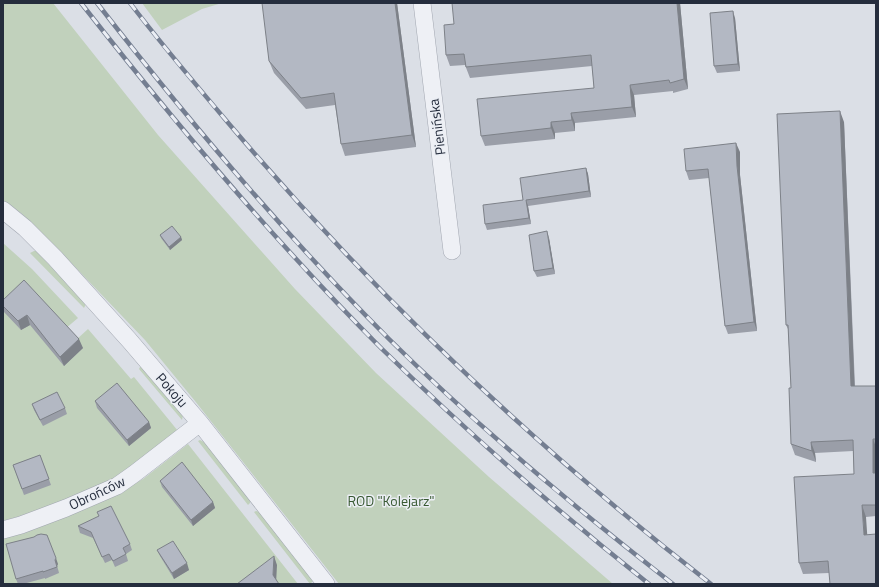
<svg xmlns="http://www.w3.org/2000/svg" width="879" height="587" font-family="'Titillium Web',sans-serif">
<style>
.green{fill:#c1d1bc}
.lines{fill:none;stroke-linecap:round;stroke-linejoin:round}
.street-casing{stroke:#a1a6b0;stroke-width:18}
.street{stroke:#eef0f5;stroke-width:17}
.rail-casing{stroke:#747e91;stroke-width:4.5}
.rail{stroke:#ebeef4;stroke-width:3;stroke-dasharray:9;stroke-linecap:butt}
.wall{fill:#9a9ea8}
.shaded-wall{fill:#7d8188}
.building{fill:#b3b8c3;stroke:#7d8188}
.labels{text-anchor:middle;stroke-width:3;stroke-linejoin:round;paint-order:stroke}
.street-label{font-size:14px;fill:#252d3d;stroke:#ebeef4}
.park-label{font-size:14px;fill:#385932;stroke:#ebeef4}
</style>
<rect width="100%" height="100%" fill="#dbdfe6"/>
<!-- green -->
<path class="green" d="M3,3H53L158,135L295,289L376,373L489,477L613,584H339L195,401L145,340L54,245L22,214L3,200Z
M142,3H222L202,9L162,30Z
M3,243L32,269L78,318L65,329L76,340L88,329L131,379L134,377L178,431L112,480L88,491L31,513L3,521Z
M34,251H36L84,301L86,304L84,308L30,253Z
M140,367H142L183,415L182,420L139,369Z
M200,440L206,443L251,499L250,503L248,505L198,441Z
M188,444L298,584H3V537L119,492L143,479Z
M256,511L260,512L313,581L310,584L254,512Z"/>
<g class="lines">
<defs>
<path id="street" d="M422,3L452,251
M3,210L25,228L55,258L129,340L200,423L326,584
M3,530L21,525L66,508L117,486L134,474L200,423"/>
</defs>
<!-- street casing -->
<use href="#street" class="street-casing"/>
<!-- street -->
<use href="#street" class="street"/>
<defs>
<path id="rail" d="M81,3C175,123 274,241 382,349C467,432 556,510 649,584
M97,3C188,120 284,234 389,339C478,427 574,507 673,584
M130,3C162,45 196,85 230,125C374,294 536,448 711,584"/>
</defs>
<!-- rail casing -->
<use href="#rail" class="rail-casing"/>
<!-- rail -->
<use href="#rail" class="rail"/>
</g>
<!-- wall -->
<path class="wall" d="M397,3L416,147L345,156L341,144L335,105L306,109L274,73L269,61Z
M680,3L688,89L673,93V91L634,95L636,117L575,123V131L555,133V139L485,146L481,136L594,88L592,66L470,78L465,65L450,66L446,55L454,24Z
M735,18L740,71L717,73L714,66Z
M844,122L855,386H876V516L866,517L829,573L803,574L799,563L854,474L853,451L815,453L816,462L795,455L791,444V388L788,329L786,325Z
M740,152V175L757,331L728,334L725,326L709,178L689,180L686,171Z
M586,168L588,174L591,197L528,206L531,224L487,230L485,224L523,200Z
M160,235L181,237L182,240L170,250L161,238Z
M549,238L555,274L537,277L534,271Z
M3,300L83,348L64,366L30,325L21,330L4,312L3,311Z
M95,401L149,422L151,428L129,446L97,408Z
M32,404L65,408L67,414L43,426L34,410Z
M40,455L51,485L24,495L13,465Z
M160,481L213,502L215,508L193,526L162,487Z
M78,526L130,544L132,550L126,554L128,561L115,567L112,560L105,563L93,538L80,533Z
M157,550L189,570L174,579L160,556Z
M58,564L57,566L59,573L45,579V578L23,584H18L16,579Z"/>
<!-- shaded-wall -->
<path class="shaded-wall" d="M395,3H397L416,147L412,135Z
M677,3H680L688,89L684,79Z
M733,11L735,18L740,71L738,64Z
M630,85L634,95L636,117L632,107Z
M840,111L844,122L855,398L851,386Z
M571,113L575,123V131L572,120Z
M551,122L555,133V139L551,128Z
M736,143L740,152V175L757,331L754,322L737,166Z
M586,168L588,174L591,197L589,191Z
M526,200L528,206L531,224L529,218Z
M547,231L549,238L555,274L553,268Z
M181,237L182,240L170,250L169,247Z
M27,315L30,325L21,330L18,321Z
M79,339L83,348L64,366L60,357Z
M149,422L151,428L129,446L127,440Z
M873,439L876,447V480L873,473Z
M811,442L815,453L816,462L812,451Z
M213,502L215,508L193,526L191,520Z
M862,505L866,517L868,546L864,535Z
M274,556L277,565L276,584L273,575Z
M56,558L58,564L57,566L59,573L55,560Z
M187,563L189,570L174,579L172,573Z"/>
<!-- building -->
<path class="building" d="M262,3H395L412,135L341,144L334,93L301,98L269,61Z
M452,3H677L684,79L670,83L669,80L630,85L632,107L571,113L572,120L551,122V128L481,136L477,99L594,88L591,55L466,67L464,54L446,55L444,25L454,24Z
M733,11L738,64L714,66L710,13Z
M840,111L851,386H876V439H873V473H876V505H862L864,535L876,534V584H830L828,561L799,563L794,477L854,474L853,440L811,442L812,451L791,444L789,388H791L788,325H786L777,114Z
M736,143L737,166L754,322L725,326L708,169L686,171L684,149Z
M586,168L589,191L526,200L529,218L485,224L483,205L523,200L520,178Z
M172,226L181,237L169,247L160,235Z
M547,231L553,268L534,271L529,235Z
M24,280L79,339L60,357L27,315L18,321L3,306V300Z
M117,383L149,422L127,440L95,401Z
M57,392L65,408L40,420L32,404Z
M40,455L49,479L22,489L13,465Z
M182,462L213,502L191,520L160,481Z
M111,506L130,544L123,548L126,554L113,561L109,554L102,557L91,532L78,526L99,516L97,512Z
M41,534L47,535L56,558L55,560L57,567L43,572V571L16,579L6,544L34,537L37,535Z
M173,541L187,563L172,573L157,550Z
M274,556L273,575L279,584H237Z"/>
<g class="labels">
<!-- street labels -->
<g class="street-label">
<text transform="translate(437 127) rotate(-97)" y="5">Pienińska</text>
<text transform="translate(172 390) rotate(49)" y="5">Pokoju</text>
<text transform="translate(97 493) rotate(-25)" y="5">Obrońców</text>
</g>
<!-- park labels -->
<g class="park-label">
<text x="391" y="506">ROD "Kolejarz"</text>
</g>
</g>
<!-- border -->
<rect width="879" height="587" fill="none" stroke="#252d3d" stroke-width="8"/>
</svg>
